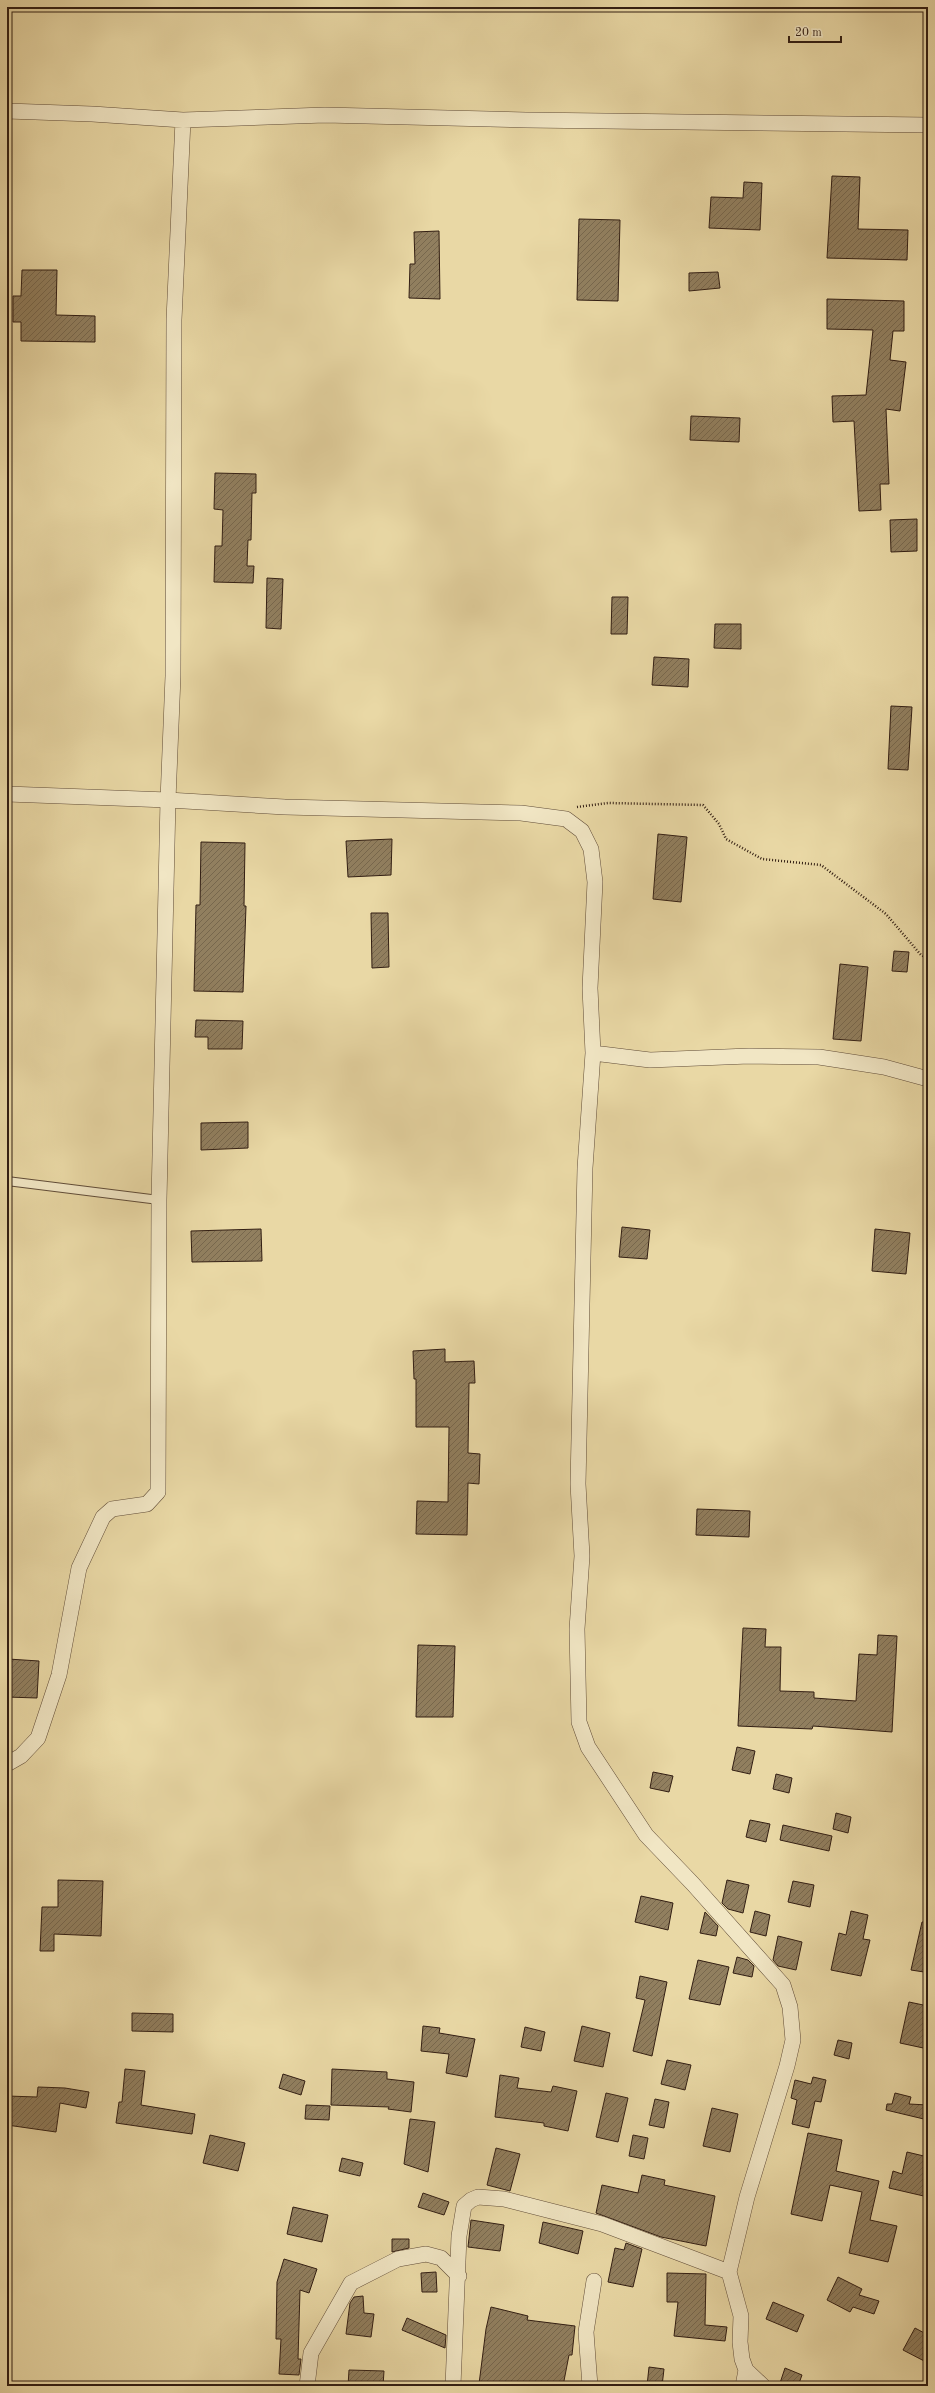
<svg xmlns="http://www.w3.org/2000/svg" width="935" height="2393" font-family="'Old Standard TT',serif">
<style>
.building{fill:url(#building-hatch);stroke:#321e13}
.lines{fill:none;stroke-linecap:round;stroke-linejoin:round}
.service-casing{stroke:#604c38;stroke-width:10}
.minor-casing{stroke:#604c38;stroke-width:16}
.path{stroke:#321e13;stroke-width:2.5;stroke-dasharray:1 2;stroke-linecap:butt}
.service{stroke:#f1e6c4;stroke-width:8}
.minor{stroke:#f1e6c4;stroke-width:15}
</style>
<defs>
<pattern id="building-hatch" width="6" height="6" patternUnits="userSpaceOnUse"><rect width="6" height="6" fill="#917f5f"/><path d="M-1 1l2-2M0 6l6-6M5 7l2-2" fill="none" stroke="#77674d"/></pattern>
</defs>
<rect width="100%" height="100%" fill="#e9d8a5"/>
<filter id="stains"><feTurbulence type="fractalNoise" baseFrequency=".005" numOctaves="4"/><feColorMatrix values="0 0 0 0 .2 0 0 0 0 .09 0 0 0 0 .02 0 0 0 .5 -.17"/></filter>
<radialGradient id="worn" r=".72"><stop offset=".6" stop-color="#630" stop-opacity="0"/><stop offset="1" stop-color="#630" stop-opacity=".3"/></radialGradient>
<!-- building -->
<path class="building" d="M832,176L860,177L858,229L908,230L907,260L827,258Z
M744,182L762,183L760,230L709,228L711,197L743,198Z
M579,219L620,220L618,301L577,300Z
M439,231L440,299L409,298L410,264H415L414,232Z
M22,270H57L56,315L95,316V342L21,341V322H13V296H21Z
M718,272L720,288L689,291V273Z
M827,299L904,301V331H893L890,360L906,362L900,411L886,409L889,484H880L881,510L859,511L854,421L833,422L832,396L866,395L873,330L827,329Z
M691,416L740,418L739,442L690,440Z
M215,473L256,474V493H252L251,540H248L247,566H254L253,583L214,582L215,546H222L223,510L214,509Z
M917,519V551L891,552L890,520Z
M267,578L283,579L281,629L266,628Z
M612,597H628L627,634H611Z
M715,624H741V649L714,648Z
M654,657L689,659L688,687L652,685Z
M891,706L912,707L908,770L888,769Z
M658,834L687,837L681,902L653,899Z
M392,839L391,875L348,877L346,841Z
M201,842L245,843L244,906H246L243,992L194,991L196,905H200Z
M371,913H388L389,967L372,968Z
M894,951L909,952L907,972L892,971Z
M840,964L868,967L861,1041L833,1039Z
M196,1020L243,1021L242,1049H208V1037H195Z
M248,1122V1148L201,1150V1123Z
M622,1227L650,1230L647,1259L619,1257Z
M261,1229L262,1261L192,1262L191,1231Z
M875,1229L910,1233L906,1274L872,1271Z
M445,1349V1362L474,1361L475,1383H469L468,1453L480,1454L479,1484L468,1483L467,1535L416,1534L417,1501L448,1502L449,1427H416V1379H414L413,1351Z
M697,1509L750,1511L749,1537L696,1535Z
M743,1628L766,1629L765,1647H781L780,1691L814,1692V1698L856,1701L859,1654L877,1655L878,1635L897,1636L892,1732L813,1726L812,1729L738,1726Z
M418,1645L455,1646L453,1717H416Z
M8,1659L39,1661L37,1698L7,1697Z
M737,1747L755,1751L750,1774L732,1770Z
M653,1772L673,1776L669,1792L650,1788Z
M776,1774L792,1778L789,1793L773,1789Z
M836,1813L851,1817L848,1833L833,1829Z
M750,1820L770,1824L766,1842L746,1837Z
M783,1825L832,1836L829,1851L780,1840Z
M58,1880L103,1881L101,1936L54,1934V1951H40L42,1907H58Z
M727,1880L749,1885L743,1913L728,1909L722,1903Z
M793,1881L814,1885L810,1907L788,1902Z
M641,1896L673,1903L668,1930L635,1922Z
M755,1911L770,1915L766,1936L750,1932Z
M851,1911L868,1915L863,1939L870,1940L861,1976L831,1970L839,1933L846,1935Z
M705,1912L718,1926L716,1936L700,1933Z
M922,1922H928V1956L924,1972L911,1970Z
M778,1936L802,1942L796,1970L778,1966L773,1960Z
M737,1957L748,1960L754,1966L752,1977L733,1973Z
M698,1960L729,1967L720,2005L689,1999Z
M640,1976L667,1982L652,2056L633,2051L645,2000L636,1998Z
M909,2002L928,2006V2049L900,2043Z
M132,2013L173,2014V2032L132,2031Z
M423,2026L440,2028L439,2033L475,2039L467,2077L446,2073L449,2054L421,2051Z
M582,2026L610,2033L603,2067L574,2061Z
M525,2027L545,2032L541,2051L521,2047Z
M838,2040L852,2043L849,2059L834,2055Z
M667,2060L691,2065L685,2090L661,2084Z
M125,2069L145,2071L141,2105L195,2114L192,2134L116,2123L119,2102H122Z
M332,2069L387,2072V2079L414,2082L411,2112L388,2109L389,2107L331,2105Z
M283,2074L305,2081L301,2095L279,2088Z
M500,2075L519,2078L517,2088L551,2092L553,2086L577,2091L568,2131L544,2126V2123L495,2117Z
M813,2077L826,2080L821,2102L815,2101L809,2128L792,2124L797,2100L791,2098L795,2080L811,2084Z
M38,2087L65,2088L89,2092L86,2108L60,2103L56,2132L7,2125V2096L37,2097Z
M606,2093L628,2098L618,2142L596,2137Z
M895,2093L911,2097L909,2104L928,2105V2120L886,2110L887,2104H892Z
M655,2099L669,2102L664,2128L649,2125Z
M306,2105L330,2106L329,2120L305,2119Z
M712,2108L738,2114L730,2152L703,2146Z
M410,2119L435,2122L428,2172L404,2164Z
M808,2133L842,2140L836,2171L879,2181L870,2220L897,2226L888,2262L849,2253L862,2192L830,2185L822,2221L791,2214Z
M210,2135L245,2143L238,2171L203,2163Z
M633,2135L648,2138L644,2159L629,2156Z
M496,2148L520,2154L510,2191L487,2185Z
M907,2152L928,2157V2197L889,2188L893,2171L902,2174Z
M342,2158L363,2163L360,2176L339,2171Z
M642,2175L665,2180L664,2185L715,2196L706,2246L661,2237L596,2213L602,2185L638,2193Z
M423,2193L449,2202L444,2215L418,2207Z
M293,2207L328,2215L322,2242L287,2234Z
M471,2220L504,2225L500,2251L468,2247Z
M543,2222L583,2231L578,2254L539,2243Z
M392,2239H409V2248L392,2252Z
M626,2243L642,2249L633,2287L608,2282L615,2248L624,2250Z
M284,2259L317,2269L309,2293L300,2290L298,2359H301L299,2375L279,2374L281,2339H276L277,2282Z
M436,2272L437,2292H422L421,2273Z
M667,2273L706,2274L705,2325L727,2327L725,2341L674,2336L678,2302H667Z
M838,2277L862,2289L859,2295L879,2301L874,2314L853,2307L850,2312L827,2300Z
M363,2296L364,2313L374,2314L371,2337L346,2334L350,2303L354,2297Z
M773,2302L804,2315L797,2332L766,2319Z
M491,2307L528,2316L527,2320L575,2326L572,2355H569L563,2386H499L479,2384L486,2329Z
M407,2318L446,2335L445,2348L402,2330Z
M915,2328L928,2335V2363L903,2350Z
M649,2367L664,2369L662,2386H647Z
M785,2368L802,2375L798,2386H779Z
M349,2370L384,2371L383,2386H348Z"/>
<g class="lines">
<defs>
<path id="service" d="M7,1181L159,1200"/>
<path id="minor" d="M7,111L92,114L183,120L325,115L526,120L928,125
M183,120L174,320L173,676L168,800L285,807L521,813L566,819L582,831L591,849L595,882L590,988L593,1053L585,1168L578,1484L582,1556L577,1629L579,1722L588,1747L646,1835L693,1884L783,1985L790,2007L793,2040L787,2066L747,2197L729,2272L741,2316L740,2342L742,2359L746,2370L763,2386
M7,794L168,800L159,1200L158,1492L147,1504L112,1509L103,1517L79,1568L59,1675L38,1738L21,1756L7,1764
M593,1053L650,1060L749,1056L819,1057L884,1067L928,1079
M307,2386L311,2353L351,2283L398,2259L426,2254L441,2258L459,2276
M453,2386L459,2236L464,2206L471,2200L478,2197L504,2199L602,2224L729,2272
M590,2386L586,2332L594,2281
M743,2386L746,2370"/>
</defs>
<!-- service casing -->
<use href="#service" class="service-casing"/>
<!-- minor casing -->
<use href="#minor" class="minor-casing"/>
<!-- path -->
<path class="path" d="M577,807L608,803L703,805L719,824L726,839L762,859L821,865L886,914L921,955L928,959"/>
<!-- service -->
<use href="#service" class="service"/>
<!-- minor -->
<use href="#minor" class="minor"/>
</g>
<!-- margin -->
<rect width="935" height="2393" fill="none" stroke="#e9d8a5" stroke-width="24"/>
<rect x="8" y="8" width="919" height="2377" fill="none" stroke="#321e13" stroke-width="2"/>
<rect x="12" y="12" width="911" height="2369" fill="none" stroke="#321e13"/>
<!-- scale -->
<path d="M789 36v6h52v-6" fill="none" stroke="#321e13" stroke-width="2"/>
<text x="795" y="36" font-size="12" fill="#321e13" stroke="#f1e6c4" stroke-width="3" paint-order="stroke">20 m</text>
<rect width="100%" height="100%" filter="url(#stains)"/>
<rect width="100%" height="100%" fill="url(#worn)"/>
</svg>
